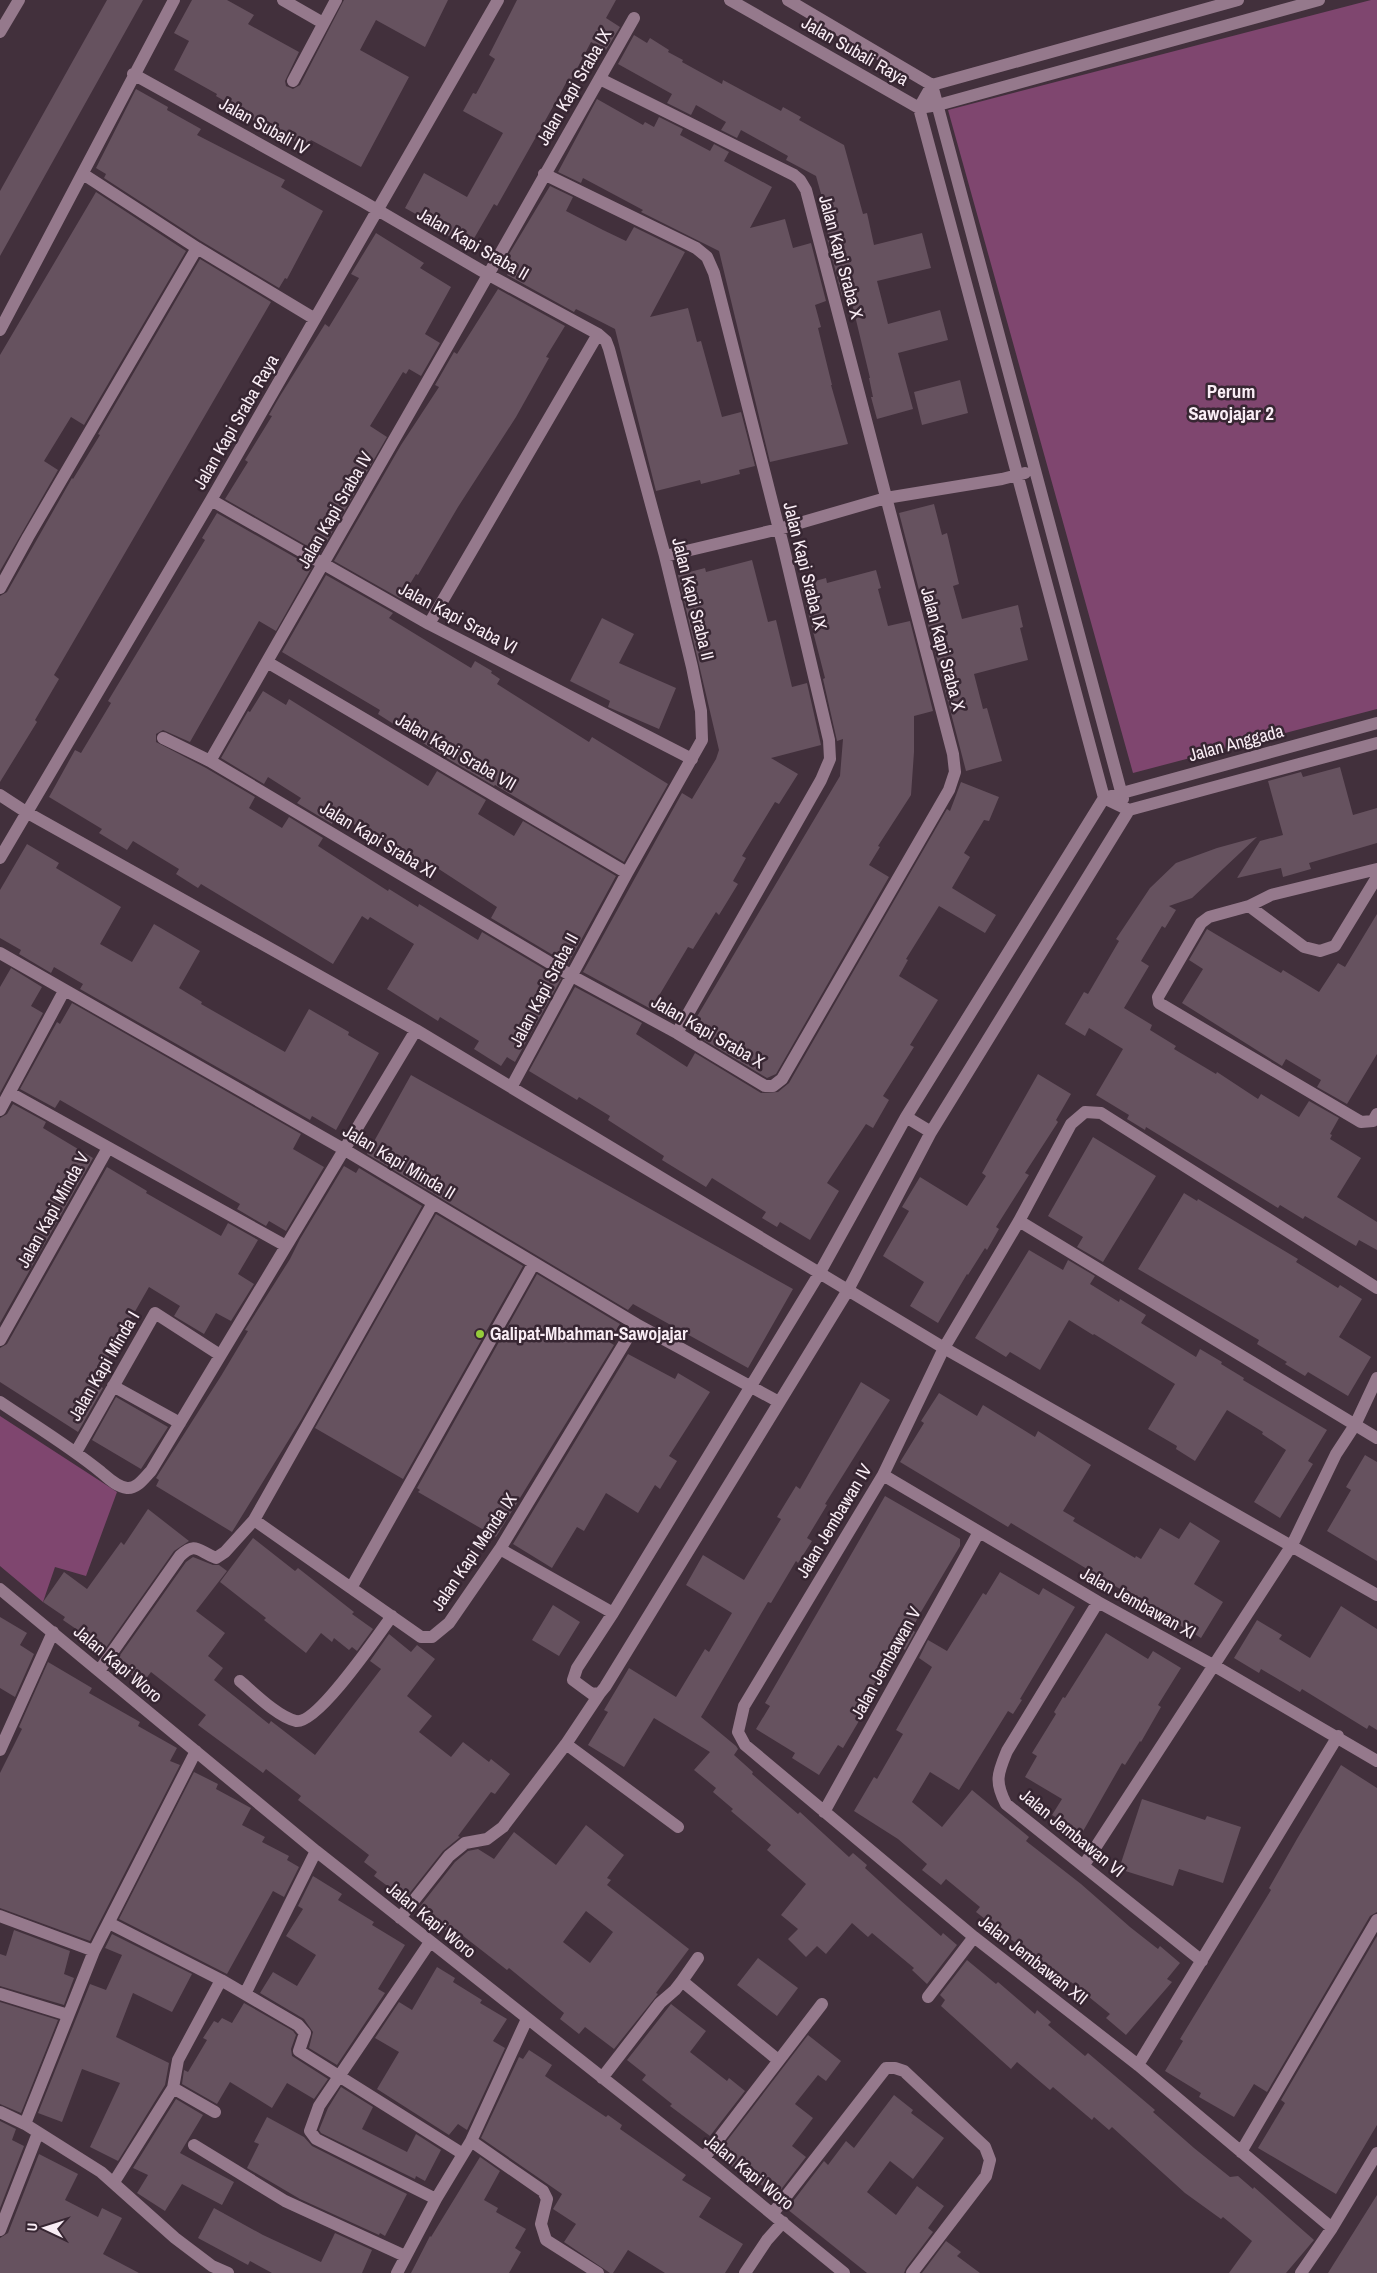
<svg xmlns="http://www.w3.org/2000/svg" width="1377" height="2273" font-family="'Archivo Narrow',sans-serif">
<style>
.green{fill:#7f466f}
.building{fill:#66525f;fill-rule:evenodd}
.lines{fill:none;stroke-linecap:round;stroke-linejoin:round}
.minor{stroke:#95798c;stroke-width:12}
.poi-dot{fill:#95cc3b;stroke:#372632;stroke-width:2}
.labels{text-anchor:middle;stroke-width:5;stroke-linejoin:round;paint-order:stroke}
.street-label{font-size:18px;fill:#f9edf5;stroke:#372632}
.poi-label{font-size:18px;font-weight:bold;fill:#f9edf5;stroke:#372632;text-anchor:start}
.neighbourhood-label{font-size:19px;font-weight:bold;fill:#f9edf5;stroke:#372632}
</style>
<rect width="100%" height="100%" fill="#42303c"/>
<!-- green -->
<path class="green" d="M1371,0H1377V709L1133,773L948,110Z
M0,1416L117,1492L86,1576L55,1567L43,1602L0,1566Z"/>
<!-- building -->
<path class="building" d="M107,0H143L0,256V191Z
M192,0H227L254,15L248,24L299,52L285,81L286,86L293,89L300,85L344,0H448L425,47L376,20L360,50L409,77L361,167L311,140L306,148L285,136L283,138L239,112L240,110L216,96L217,94L174,70L189,41L174,33Z
M517,0H616L606,18L620,27L606,50L591,42L570,82L567,81L559,96L510,183L497,206L494,204L469,247L443,233L444,230L405,208L424,173L467,197L503,133L463,111L473,93L476,94L495,59L489,55Z
M634,35L647,43L650,38L669,50L668,52L683,60L682,62L722,84L723,80L781,111L783,107L801,117L799,120L844,145L863,214L867,213L874,245L922,233L931,268L877,281L888,324L940,310L948,340L898,353L913,409L877,419L871,397H873L869,378H870L850,295L842,296L827,238H829L819,202L823,201L816,176L786,160L788,156L741,130L737,138L721,130L726,122L696,105L691,115L667,103L672,94L618,64Z
M136,89L168,107L167,110L201,129L197,135L285,180L281,187L323,211L287,279L285,278L279,288L201,241L104,178L106,174L96,168Z
M597,99L643,125L645,122L654,127L659,117L683,129L680,135L710,151L714,144L729,152L724,161L772,187L750,228L785,219L793,248L811,243L826,301L815,305L821,327L818,328L832,385H831L848,444L770,462L719,251L641,212L643,210L583,178L581,183L558,172Z
M550,186L573,197L566,211L603,230L626,241L634,227L685,252L650,317L688,308L697,342L701,341L722,417L741,412L755,466L739,470L740,474L701,484L700,480L656,491L615,329L576,309L574,312L507,275L511,268L503,264Z
M96,192L186,251L84,425L71,417L44,461L58,470L0,571V355Z
M376,233L424,263L420,268L451,287L425,334L440,343L421,376L409,369L406,374L403,372L370,426L387,437L320,553L225,499L248,462L245,460L272,416L269,415L280,396L325,324L329,327L359,278L351,274Z
M200,259L271,302L54,675L59,679L35,720L37,722L0,782V596L7,592L72,478L73,479L100,435L98,434Z
M498,289L565,326L546,357L549,358L516,417L458,507L418,575L416,574L401,599L334,561L401,445L439,387L435,385L454,352L457,354Z
M960,380L968,413L922,425L914,392Z
M934,504L942,535L947,533L959,584L953,586L962,619L1018,605L1023,627L1020,628L1028,660L974,674L983,709L987,708L1002,761L966,771L899,513Z
M217,513L312,567L276,631L259,621L190,742L163,730L156,734V742L206,768L255,797L249,808L282,828L289,817L323,838L318,846L388,891L389,889L418,907L419,904L478,940L482,932L561,979L515,1062L507,1057L501,1066L474,1049L479,1041L440,1017L438,1021L387,989L414,944L370,917L368,920L362,916L333,964L201,884L198,888L176,874L179,869L133,841L127,850L99,833L102,829L49,797L75,750L81,753L111,703L108,701L205,540L202,538Z
M752,560L768,622L776,620L792,687L807,683L821,745L771,758L798,774L779,804L775,802L742,856L746,858L733,881L738,884L719,915L716,912L693,949L688,947L651,1009L583,972L682,793L692,799L716,759L719,750L678,575L705,568L706,572Z
M876,570L881,588L878,589L888,626L910,621L933,711L914,716V752L911,795L878,846L880,847L869,865L889,877L776,1074L767,1078L704,1040L707,1034L692,1025L840,776L843,739L837,741L823,679L825,678L801,585L826,578L827,583Z
M326,575L393,613L389,618L471,668L475,661L492,671L491,673L500,679L497,684L589,742L592,737L668,784L624,862L495,785L494,786L445,757L378,714L380,710L282,652Z
M602,618L634,634L619,663L676,688L659,729L608,707L610,701L570,681Z
M263,691L286,705L289,699L428,786L437,771L486,800L478,814L514,836L523,821L616,876L568,964L491,918L497,907L425,860L423,863L378,835L377,837L337,815L332,824L297,803L301,798L268,777L264,784L221,758L248,711L250,712Z
M1340,767L1353,815L1377,808V843L1309,863L1311,869L1283,877L1281,868L1237,878L1260,841L1283,835L1268,781L1301,772L1303,777Z
M961,782L999,797L989,821L984,820L964,853L970,857L952,888L996,915L985,933L939,906L906,959L908,960L899,976L938,1000L910,1045L914,1047L883,1096L889,1100L873,1128L866,1124L827,1183L839,1191L810,1240L780,1222L777,1227L762,1218L766,1212L712,1178L706,1187L662,1160L664,1156L608,1120L610,1116L579,1097L577,1100L529,1071L575,987L642,1023L636,1034L687,1067L695,1053L761,1093L778,1092L789,1083L947,809L950,811Z
M1257,837L1192,898L1169,906L1176,910L1165,928L1162,926L1141,961L1149,966L1124,1008L1152,1025L1150,1030L1176,1046L1174,1049L1216,1074L1217,1072L1258,1099L1261,1094L1299,1117L1309,1101L1339,1118L1330,1134L1332,1135L1330,1139L1361,1158L1337,1197L1377,1222V1250L1359,1240L1356,1246L1305,1216L1303,1219L1280,1205L1278,1208L1146,1127L1145,1130L1127,1119L1129,1115L1096,1095L1123,1049L1089,1028L1085,1036L1065,1024L1084,992L1088,994L1119,941L1116,939L1150,888L1176,863L1217,848Z
M27,844L59,863L56,868L121,907L100,944L132,962L154,924L200,951L179,988L202,1002L201,1004L285,1052L309,1009L349,1032L348,1035L379,1053L336,1130L312,1116L310,1120L80,989L83,984L54,967L51,973L19,954L21,950L0,938V890Z
M1377,914V1054L1347,1104L1317,1087L1321,1080L1286,1059L1282,1066L1182,1003L1203,969L1189,960L1207,929L1281,973L1283,970L1319,992L1338,963L1345,967Z
M11,968L42,987L31,1006L43,1013L0,1093V987Z
M72,1003L301,1134L293,1149L324,1167L286,1231L269,1221L266,1226L237,1209L240,1204L60,1100L55,1108L20,1089L57,1022L60,1024Z
M1038,1074L1071,1094L1056,1120L1058,1122L1025,1173L1029,1175L996,1227L999,1229L987,1250L985,1248L968,1275L967,1274L938,1323L910,1306L924,1282L883,1256L909,1211L902,1207L920,1177L967,1206L986,1176L982,1173Z
M411,1075L793,1289L748,1368L633,1304L628,1310L367,1154Z
M13,1104L46,1122L43,1128L93,1158L0,1323V1118L7,1114Z
M1093,1137L1156,1176L1103,1262L1077,1247L1083,1237L1048,1216Z
M344,1166L356,1173L359,1168L422,1206L301,1420L232,1532L156,1486L159,1480L156,1478L221,1376L248,1331L245,1330L290,1259L300,1239Z
M107,1167L147,1191L146,1193L221,1236L228,1223L258,1240L238,1274L254,1284L231,1321L216,1313L204,1334L174,1316L180,1306L149,1287L94,1383L103,1388L78,1432L0,1382V1348L7,1344Z
M1184,1193L1197,1201L1198,1199L1298,1259L1296,1262L1338,1288L1340,1285L1362,1299L1339,1337L1371,1357L1348,1396L1308,1372L1305,1376L1285,1364L1287,1362L1257,1344L1259,1340L1138,1269Z
M436,1214L523,1266L403,1479L315,1428Z
M1029,1250L1063,1270L1068,1260L1095,1276L1090,1284L1119,1302L1120,1299L1146,1315L1141,1323L1196,1357L1200,1349L1222,1362L1221,1364L1244,1378L1243,1380L1327,1430L1308,1461L1313,1464L1280,1518L1254,1502L1286,1450L1262,1434L1263,1432L1227,1410L1195,1461L1176,1449L1177,1446L1148,1429L1175,1384L1094,1334L1093,1335L1069,1320L1040,1370L1010,1352L1006,1357L975,1338Z
M537,1274L620,1324L609,1342L614,1345L496,1537L418,1492L420,1490L417,1488Z
M628,1354L675,1379L678,1373L710,1392L669,1456L677,1461L660,1489L655,1485L638,1513L606,1493L584,1531L577,1527L552,1568L513,1544Z
M861,1382L890,1400L825,1504L827,1505L807,1538L812,1541L798,1563L796,1561L771,1603L768,1602L701,1717L736,1746L738,1749L734,1755L753,1772L752,1774L798,1814L800,1812L849,1857L853,1853L867,1865L865,1868L900,1900L941,1936L943,1933L957,1945L927,1984L912,1970L914,1968L872,1933L868,1937L852,1923L826,1954L817,1946L806,1957L788,1939L798,1929L781,1915L806,1884L767,1850L771,1845L731,1811L733,1809L713,1792L716,1788L694,1770L710,1752L654,1718L624,1767L588,1745L608,1712L604,1710L629,1668L676,1697L705,1649L709,1652L732,1613L686,1585L703,1555L744,1580L781,1519L777,1517L796,1486L800,1489Z
M939,1393L977,1416L983,1405L1035,1437L1038,1431L1091,1465L1063,1511L1075,1518L1073,1521L1135,1558L1136,1556L1141,1559L1160,1528L1179,1539L1190,1522L1220,1541L1194,1584L1223,1602L1201,1638L1011,1523L1008,1527L900,1462L924,1423L921,1421Z
M116,1397L168,1427L141,1469L92,1440Z
M1365,1455L1377,1462V1561L1327,1531L1351,1490L1346,1487Z
M885,1496L960,1539V1546L918,1617L912,1630L915,1632L905,1650L902,1648L843,1748L838,1745L819,1775L792,1758L795,1753L756,1729L770,1706L765,1703Z
M148,1509L189,1541L174,1551L105,1649L63,1620L65,1617L43,1602L64,1572L87,1589L121,1542L124,1545Z
M253,1538L295,1571L298,1568L354,1612L352,1614L373,1629L357,1651L352,1647L349,1650L334,1638L332,1642L321,1633L306,1653L264,1620L266,1618L220,1582Z
M193,1557L213,1565H219L227,1571L196,1611L225,1633L208,1656L223,1668L214,1680L269,1724L271,1721L315,1755L381,1669L370,1661L389,1634L411,1652L417,1645L435,1659L407,1696L432,1716L419,1732L451,1757L463,1742L489,1762L491,1759L510,1774L495,1794L491,1792L458,1836L460,1837L443,1851L405,1899L374,1876L377,1872L364,1862L369,1855L298,1800L301,1796L266,1769L263,1773L198,1725L206,1715L151,1672L145,1680H138L124,1669L128,1665L118,1658L186,1562Z
M1000,1572L1039,1595L1043,1588L1075,1607L1020,1699L1022,1700L1013,1714L1008,1711L959,1790L930,1772L912,1802L942,1827L972,1790L1029,1837L1026,1841L1081,1884L1130,1927L1158,1949L1160,1946L1180,1963L1167,1979L1172,1982L1126,2035L1106,2018L1110,2014L1089,1997L1071,1982L1067,1987L1052,1974L1053,1972L976,1912L980,1907L946,1879L941,1885L922,1870L927,1864L898,1839L854,1811L874,1777L877,1779L903,1734L896,1730L932,1667L919,1658L928,1640L947,1651L983,1593L986,1595Z
M553,1605L580,1622L559,1656L532,1640Z
M1341,1606L1377,1629V1730L1369,1725L1367,1729L1302,1689L1300,1692L1261,1669L1259,1673L1234,1658L1257,1620L1282,1635L1279,1639L1310,1658Z
M0,1617L27,1633L20,1645L34,1654L15,1697L0,1688Z
M1106,1633L1148,1659L1153,1651L1181,1668L1158,1705L1161,1707L1141,1742L1140,1741L1125,1765L1122,1763L1082,1833L1052,1815L1062,1799L1025,1777L1037,1756L1032,1753L1056,1714L1054,1712L1063,1697L1065,1698Z
M48,1662L92,1688L89,1693L140,1722L138,1726L177,1748L170,1761L180,1765L90,1941L0,1908V1773L22,1729L19,1727Z
M1341,1765L1377,1788V1912L1370,1916L1267,2092L1254,2084L1234,2117L1199,2097L1201,2093L1165,2071L1183,2041L1180,2039L1271,1890L1269,1888L1297,1839Z
M194,1772L218,1784L216,1789L251,1808L242,1825L265,1837L262,1842L289,1856L287,1860L299,1867L284,1897L273,1891L227,1974L119,1919Z
M1142,1799L1205,1820L1207,1816L1241,1827L1223,1883L1179,1869L1173,1886L1119,1869Z
M586,1825L624,1855L607,1878L611,1880L607,1885L689,1949L656,1993L658,1994L614,2049L585,2027L579,2034L560,2019L564,2013L509,1968L507,1970L462,1935L458,1940L418,1909L455,1862L468,1851L478,1849L494,1859L514,1832L556,1865ZM586,1911L613,1932L590,1963L563,1942Z
M313,1876L342,1894L338,1900L374,1922L372,1925L405,1945L378,1989L385,1993L337,2065L309,2048L313,2032L304,2019L260,1993L273,1972L297,1986L316,1955L286,1936L303,1909L298,1906Z
M14,1930L70,1951L64,1974L74,1978L64,2005L0,1986V1954L6,1956Z
M112,1934L192,1974L172,2012L133,1993L116,2037L169,2063L165,2085L118,2161L90,2147L120,2083L82,2069L62,2122L38,2113L90,1984L106,1990L122,1955L105,1948Z
M1377,1936V2125L1336,2194L1258,2148L1285,2103L1281,2100Z
M758,1958L798,1988L777,2016L737,1985Z
M967,1960L996,1984L998,1982L1035,2014L1037,2010L1051,2022L1048,2025L1085,2056L1088,2053L1155,2110L1153,2112L1194,2148L1230,2177L1238,2176L1253,2189L1254,2187L1314,2240L1286,2273H1229L1252,2241L1223,2217L1221,2219L1185,2193L1112,2127L1109,2130L1094,2117L1092,2120L1053,2087L1050,2090L1017,2062L1011,2069L941,2006L945,2000L940,1995Z
M437,1967L455,1978L453,1982L482,2000L480,2003L507,2019L493,2041L505,2048L467,2130L458,2124L449,2135L377,2089L399,2052L375,2038L399,2002L412,2010Z
M0,2002L58,2020L21,2113L0,2104Z
M244,2003L293,2031L296,2035L291,2049L292,2056L328,2079L314,2099L287,2083L272,2108L230,2082L217,2104L182,2084L184,2070L188,2072L207,2040L203,2038L214,2021L218,2023L222,2018L232,2023Z
M671,2004L706,2031L690,2052L727,2081L729,2078L745,2091L710,2136L670,2106L672,2104L642,2080L646,2075L627,2060Z
M808,2035L841,2061L826,2081L818,2075L795,2104L813,2118L792,2146L806,2157L776,2196L739,2168L738,2171L718,2156L725,2147L723,2146Z
M529,2050L552,2065L545,2076L606,2117L608,2115L622,2125L620,2129L686,2175L682,2180L711,2198L699,2217L743,2244L725,2273H665L628,2250L613,2273H610L564,2242L576,2224L553,2209L562,2194L481,2138L519,2057L523,2059Z
M341,2087L373,2107L362,2129L407,2152L416,2134L441,2150L425,2181L416,2176L415,2179L321,2133L319,2130L328,2108Z
M894,2095L913,2110L911,2113L944,2138L913,2179L890,2161L867,2192L896,2215L917,2186L944,2206L928,2228L933,2232L906,2268L904,2273H867L787,2209L824,2161L828,2165L846,2141L854,2148Z
M176,2099L203,2115L180,2153L234,2182L222,2205L182,2184L165,2211L137,2193L148,2175L133,2168Z
M267,2117L304,2137L312,2146L407,2194L385,2236L380,2233L379,2235L300,2199L247,2168L259,2144L254,2142Z
M0,2121L16,2129L12,2140L24,2146L0,2208Z
M39,2154L78,2174L65,2200L98,2217L102,2208L122,2218L103,2254L139,2273H0V2238L8,2233Z
M480,2157L500,2171L484,2200L498,2208L496,2212L526,2229L515,2248L521,2252L509,2273H411L430,2236L431,2237Z
M1377,2195V2273H1328Z
M214,2208L263,2235L321,2262L335,2233L372,2250L362,2273H272L250,2261L248,2265L198,2238Z
M946,2241L961,2252L957,2256L980,2273H922Z"/>
<g class="lines">
<!-- minor -->
<path class="minor" d="M283,0L323,23
M730,0L919,108L938,105L1319,0
M788,0L932,85
M0,32L19,0
M133,74L362,201L489,275L598,334L606,341L609,349L665,556L692,667L701,711L702,740L627,873L512,1086
M293,81L336,0
M932,85L1123,799
M83,174L197,248L315,319
M544,174L696,248L707,257L714,273L783,545L829,740L830,759L821,780L677,1033
M0,330L174,0
M211,500L429,624L692,759
M665,556L779,529L886,498L1002,479L1025,473
M0,588L28,537L197,248
M429,624L598,334
M267,662L627,873
M163,738L210,761L572,976L677,1033L765,1086H773L782,1079L949,790L955,772L953,754L806,190L800,180L794,175L600,79
M210,761C353,514 493,266 634,18
M0,795L26,812L416,1030L944,1348L1377,1595
M1129,810L931,1132L848,1290L605,1687L600,1693L592,1694L573,1680L577,1668L613,1613L819,1274L906,1117L1104,798L1377,723
M1129,810L1104,798L919,108L932,85L1238,0
M1129,810L1377,743
M0,858L211,500L498,0
M1377,869L1271,895L1249,906L1209,917L1201,923L1158,997L1159,1003L1361,1122L1373,1121L1377,1114
M1249,906L1304,947L1320,951L1335,946L1377,877
M0,953L345,1150L636,1324L779,1402
M10,1093L286,1246
M0,1110L64,991
M906,1117L931,1132
M1019,1221L1377,1438
M0,1340L108,1148
M113,1386L180,1423
M0,1402C34,1425 69,1446 101,1472C108,1478 117,1487 127,1488C137,1489 144,1478 151,1471L416,1030
M76,1452L155,1313L220,1355
M883,1475L1098,1602L1213,1665L1377,1761
M254,1520L421,1637H432L449,1623L500,1549L636,1324
M500,1549L613,1613
M351,1588L534,1263
M0,1589L316,1851L704,2158L844,2273
M1098,1602L1007,1751C998,1773 994,1781 1006,1804L1202,1961
M99,1671L180,1556C196,1541 198,1551 216,1558L225,1552L254,1520L433,1203
M240,1681C254,1693 278,1717 296,1721C317,1725 378,1635 392,1616
M566,1744L600,1693
M0,1750L53,1632
M824,1812L979,1532
M1084,1865L1292,1545L1336,1454L1355,1425L1377,1378
M0,1916L94,1951
M400,1918L449,1856L465,1843L487,1839L503,1827L566,1744L678,1827
M109,1923L221,1980L298,2025L305,2033L299,2051L463,2154
M430,1942L319,2106L310,2131L316,2139L436,2199
M682,1981L698,1958
M0,1994L68,2015
M245,1994L316,1851
M928,1997L974,1937
M1138,2065L1338,1736
M602,2078L660,2003L675,1990L682,1981L778,2060
M173,2088L215,2112
M0,2112L25,2124L101,2172L175,2238L212,2266L228,2273
M25,2124L94,1951L196,1751
M471,2141L543,2191L547,2199L541,2224L546,2240L598,2273
M194,2145L285,2201L405,2256
M1241,2152L1377,1920
M704,2158L822,2004
M114,2182L173,2088L178,2060L221,1980
M773,2213L886,2068H895L904,2071L985,2147L990,2160L986,2176L912,2273
M1332,2228L1138,2065L974,1937L745,1745L738,1732L744,1706L883,1475L944,1348L1019,1221L1071,1124L1085,1112L1101,1113L1377,1288
M0,2230L38,2133
M397,2273L436,2199L471,2141L527,2019
M745,2273L767,2240L783,2222
M1301,2273L1332,2228L1377,2153"/>
</g>
<!-- markers -->
<circle class="poi-dot" cx="480" cy="1334" r="5"/>
<g class="labels">
<!-- street labels -->
<g class="street-label">
<text transform="translate(855 51) rotate(30)" y="6">Jalan Subali Raya</text>
<text transform="translate(574 87) rotate(-60)" y="6">Jalan Kapi Sraba IX</text>
<text transform="translate(264 126) rotate(29)" y="6">Jalan Subali IV</text>
<text transform="translate(473 244) rotate(30)" y="6">Jalan Kapi Sraba II</text>
<text transform="translate(841 257) rotate(75)" y="6">Jalan Kapi Sraba X</text>
<text transform="translate(236 422) rotate(-60)" y="6">Jalan Kapi Sraba Raya</text>
<text transform="translate(335 510) rotate(-60)" y="6">Jalan Kapi Sraba IV</text>
<text transform="translate(805 566) rotate(76)" y="6">Jalan Kapi Sraba IX</text>
<text transform="translate(693 599) rotate(76)" y="6">Jalan Kapi Sraba II</text>
<text transform="translate(458 618) rotate(28)" y="6">Jalan Kapi Sraba VI</text>
<text transform="translate(943 649) rotate(75)" y="6">Jalan Kapi Sraba X</text>
<text transform="translate(1236 743) rotate(-15)" y="6">Jalan Anggada</text>
<text transform="translate(456 752) rotate(30)" y="6">Jalan Kapi Sraba VII</text>
<text transform="translate(378 840) rotate(31)" y="6">Jalan Kapi Sraba XI</text>
<text transform="translate(544 990) rotate(-62)" y="6">Jalan Kapi Sraba II</text>
<text transform="translate(708 1032) rotate(30)" y="6">Jalan Kapi Sraba X</text>
<text transform="translate(399 1162) rotate(31)" y="6">Jalan Kapi Minda II</text>
<text transform="translate(53 1210) rotate(-61)" y="6">Jalan Kapi Minda V</text>
<text transform="translate(104 1366) rotate(-60)" y="6">Jalan Kapi Minda I</text>
<text transform="translate(834 1521) rotate(-59)" y="6">Jalan Jembawan IV</text>
<text transform="translate(474 1552) rotate(-56)" y="6">Jalan Kapi Menda IX</text>
<text transform="translate(1138 1603) rotate(29)" y="6">Jalan Jembawan XI</text>
<text transform="translate(886 1663) rotate(-61)" y="6">Jalan Jembawan V</text>
<text transform="translate(118 1664) rotate(40)" y="6">Jalan Kapi Woro</text>
<text transform="translate(1072 1833) rotate(39)" y="6">Jalan Jembawan VI</text>
<text transform="translate(431 1920) rotate(39)" y="6">Jalan Kapi Woro</text>
<text transform="translate(1033 1960) rotate(38)" y="6">Jalan Jembawan XII</text>
<text transform="translate(749 2172) rotate(39)" y="6">Jalan Kapi Woro</text>
</g>
<!-- poi labels -->
<g class="poi-label">
<text x="490" y="1340">Galipat-Mbahman-Sawojajar</text>
</g>
<!-- neighbourhood labels -->
<g class="neighbourhood-label">
<text x="1231" y="398">Perum<tspan x="1231" dy="22">Sawojajar 2</tspan></text>
</g>
</g>
<!-- north arrow -->
<g transform="translate(45 2228) rotate(274)" stroke="#372632" stroke-width="4" paint-order="stroke">
<path d="M0-4L9 19L0 12L-9 19Z" fill="#f9edf5"/>
<text y="-8" font-size="14" font-weight="bold" text-anchor="middle" fill="#f9edf5">U</text>
</g>
</svg>
